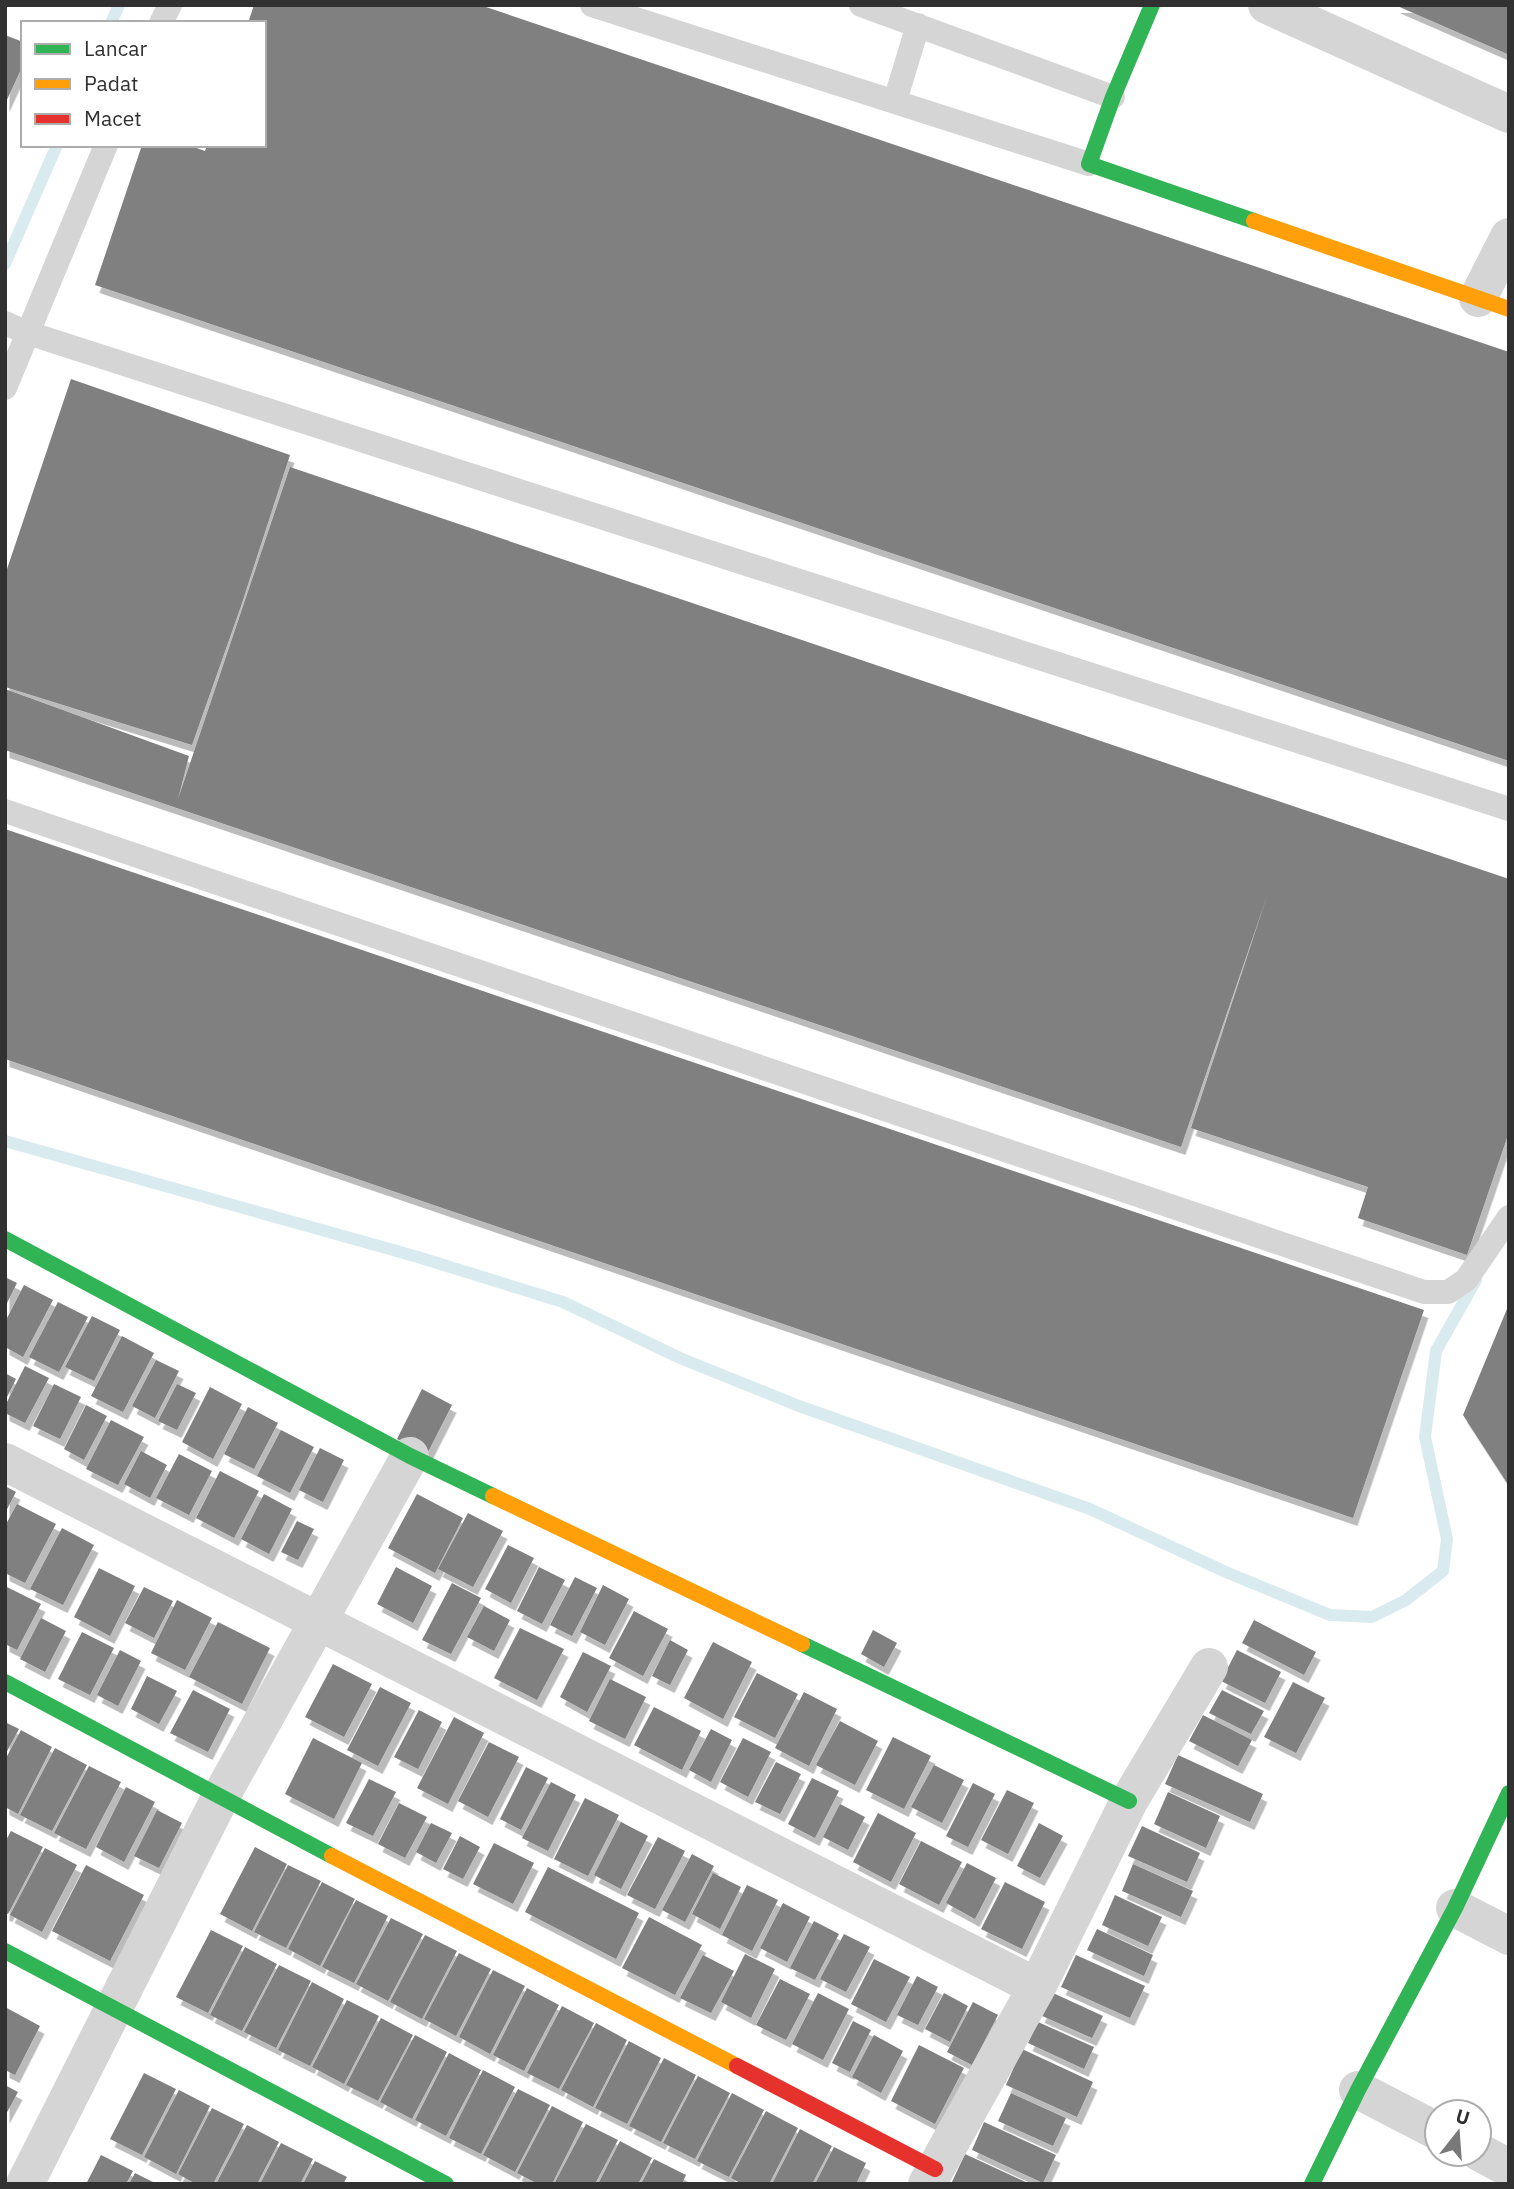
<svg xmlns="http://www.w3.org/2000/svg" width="1514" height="2189" font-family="'IBM Plex Sans',sans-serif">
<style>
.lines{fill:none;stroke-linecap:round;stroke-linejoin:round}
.stream{stroke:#daebf0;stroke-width:12}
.building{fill:#808080;filter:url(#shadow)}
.lane{stroke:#d5d5d5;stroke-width:24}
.street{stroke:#d5d5d5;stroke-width:38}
.fast{stroke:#30b455;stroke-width:16}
.slow{stroke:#ff9f0a;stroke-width:16}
.jam{stroke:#e5322d;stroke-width:16}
</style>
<defs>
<filter id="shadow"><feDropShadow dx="4.5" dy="8" stdDeviation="0" flood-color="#0004"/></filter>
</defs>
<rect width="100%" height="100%" fill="#fff"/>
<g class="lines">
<!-- stream -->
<path class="stream" d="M111,23L119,5
M5,264L57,145
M5,1141L418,1257L563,1302L680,1358L799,1406L1090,1509L1228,1573L1330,1615L1372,1617L1406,1600L1443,1571L1447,1539L1425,1437L1436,1351L1476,1280"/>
</g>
<!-- building -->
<path class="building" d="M254,5H480L1509,352V761L95,285L142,145H188L205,151L207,145H264V23H248Z
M1395,5H1509V55L1505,53Z
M5,35L23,42V65L5,104Z
M71,379L290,455L241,606L192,745L5,687V575Z
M290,467L1509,879V1132L1467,1255L1358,1218L1368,1187L1191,1128L1267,896L1181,1147L5,750V689L189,756L178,799Z
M5,829L1424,1310L1353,1518L5,1059Z
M5,1277L17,1283L5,1307Z
M24,1285L53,1300L23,1357L5,1347V1322Z
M58,1302L88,1317L59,1372L29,1357Z
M1509,1304V1486L1463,1415Z
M92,1316L120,1330L94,1381L65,1367Z
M122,1336L154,1353L123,1412L91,1396Z
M156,1360L179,1371L155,1418L132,1406Z
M25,1366L49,1378L25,1423L5,1413V1406Z
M5,1373L16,1379L5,1401Z
M54,1384L81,1397L60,1439L33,1426Z
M177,1384L196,1393L177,1430L158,1421Z
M210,1387L242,1404L213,1459L182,1442Z
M422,1389L452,1405L427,1454L397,1439Z
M86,1405L107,1416L84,1460L64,1449Z
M248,1407L278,1423L254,1469L224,1454Z
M111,1420L144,1437L118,1485L86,1469Z
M281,1430L314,1447L290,1493L257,1476Z
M320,1448L344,1460L323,1502L299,1490Z
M141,1451L167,1465L150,1498L124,1484Z
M179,1454L212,1471L189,1515L156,1498Z
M220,1471L259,1491L234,1538L196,1518Z
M5,1486L16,1492L5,1513Z
M264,1494L292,1509L269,1554L241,1539Z
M417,1494L463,1518L435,1573L388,1548Z
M17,1504L56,1524L25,1583L5,1573V1526Z
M468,1513L503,1531L473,1587L438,1569Z
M297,1521L314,1529L298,1560L281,1552Z
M62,1528L94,1545L63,1605L30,1589Z
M508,1545L534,1558L511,1603L485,1589Z
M396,1567L432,1586L413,1623L377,1604Z
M539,1567L565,1580L542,1624L517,1611Z
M99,1568L135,1586L110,1636L74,1617Z
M575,1577L597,1588L572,1636L550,1625Z
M452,1583L481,1598L451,1654L422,1640Z
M603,1585L629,1599L605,1645L580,1632Z
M7,1587L41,1604L17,1650L5,1644V1591Z
M144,1587L173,1601L154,1638L125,1623Z
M177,1600L212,1618L185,1670L151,1653Z
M484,1606L510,1620L494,1651L467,1637Z
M634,1611L668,1629L643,1676L609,1658Z
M41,1618L66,1631L45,1672L20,1659Z
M1254,1620L1316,1652L1304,1675L1242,1643Z
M218,1622L270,1648L242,1704L189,1677Z
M520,1628L564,1649L537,1700L494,1678Z
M873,1630L897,1643L884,1667L861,1654Z
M82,1632L114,1648L90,1695L58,1679Z
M670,1640L688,1650L670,1685L652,1676Z
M713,1642L752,1662L723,1719L684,1698Z
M120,1650L141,1661L118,1706L97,1695Z
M1237,1650L1281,1672L1265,1703L1221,1681Z
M583,1652L611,1666L587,1712L560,1697Z
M333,1664L372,1684L344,1737L305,1717Z
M757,1673L798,1694L775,1738L734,1717Z
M147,1676L177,1691L159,1724L131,1709Z
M610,1679L646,1697L625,1739L589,1721Z
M1293,1682L1325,1698L1296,1753L1264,1737Z
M380,1687L411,1703L378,1766L347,1750Z
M193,1690L230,1709L208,1752L170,1733Z
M1222,1690L1264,1711L1251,1734L1209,1713Z
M804,1692L837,1709L809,1766L775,1748Z
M654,1707L701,1731L682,1770L634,1745Z
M419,1710L442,1722L418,1769L394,1757Z
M1203,1715L1252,1740L1238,1766L1189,1741Z
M454,1717L484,1733L448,1804L417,1788Z
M840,1721L878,1741L855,1785L816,1765Z
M5,1722L19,1729L5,1755Z
M711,1729L732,1740L711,1782L689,1770Z
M21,1730L52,1747L18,1814L5,1807V1760Z
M893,1737L931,1756L904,1809L866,1790Z
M313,1738L362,1763L334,1819L285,1794Z
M743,1738L771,1752L748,1797L720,1782Z
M489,1742L519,1757L488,1817L458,1801Z
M55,1748L87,1765L52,1831L20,1815Z
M1178,1755L1263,1794L1250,1822L1165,1784Z
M776,1762L801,1774L780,1814L755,1802Z
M934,1765L964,1780L942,1823L911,1807Z
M89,1766L121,1782L86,1849L54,1833Z
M526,1767L548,1778L521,1830L500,1819Z
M812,1778L839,1791L815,1838L788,1824Z
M369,1779L396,1792L373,1836L346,1823Z
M551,1782L576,1795L548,1851L522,1838Z
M973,1783L995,1794L968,1847L946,1836Z
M126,1787L155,1802L124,1862L96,1847Z
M1007,1790L1034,1803L1008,1854L981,1840Z
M1168,1792L1220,1816L1206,1848L1154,1824Z
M585,1798L619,1815L588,1876L554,1859Z
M399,1803L427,1817L405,1858L378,1844Z
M840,1804L865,1817L848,1850L823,1837Z
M157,1810L182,1823L159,1868L134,1856Z
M878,1813L916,1833L891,1882L853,1862Z
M621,1822L648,1836L621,1889L594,1875Z
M431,1823L452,1833L436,1863L416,1852Z
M1039,1823L1063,1836L1040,1878L1017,1866Z
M1142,1826L1200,1853L1187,1882L1128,1856Z
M11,1831L43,1847L8,1914L5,1913V1842Z
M460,1836L480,1847L463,1879L443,1869Z
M658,1837L685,1851L655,1909L627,1895Z
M921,1841L962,1862L939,1905L899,1884Z
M494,1843L534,1863L513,1904L473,1884Z
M255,1847L287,1864L252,1931L220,1914Z
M45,1848L77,1865L42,1932L10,1915Z
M692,1854L714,1866L685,1922L662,1910Z
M967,1863L996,1878L975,1919L946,1903Z
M1133,1864L1193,1891L1181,1917L1122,1891Z
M86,1865L144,1895L110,1961L52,1931Z
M288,1865L321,1881L286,1948L254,1932Z
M548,1867L639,1913L616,1959L525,1912Z
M713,1873L741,1887L720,1929L692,1914Z
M322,1882L355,1899L320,1966L288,1949Z
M1005,1882L1045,1902L1022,1949L981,1929Z
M747,1885L778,1900L752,1951L722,1935Z
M1115,1895L1162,1917L1148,1946L1102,1925Z
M356,1900L388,1916L354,1983L322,1967Z
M783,1903L810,1917L787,1962L760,1948Z
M649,1917L702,1945L675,1995L622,1968Z
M391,1918L423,1934L388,2001L356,1984Z
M814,1921L839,1934L815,1980L790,1968Z
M1097,1929L1153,1955L1144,1976L1087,1950Z
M211,1930L243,1946L208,2013L176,1997Z
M844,1934L870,1947L846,1992L820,1979Z
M425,1935L457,1951L422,2019L390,2002Z
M245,1947L277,1964L242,2031L210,2015Z
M459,1953L491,1969L456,2036L424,2019Z
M745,1954L775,1969L751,2018L721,2002Z
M703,1955L734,1971L711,2013L680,1998Z
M1076,1955L1145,1986L1130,2018L1061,1987Z
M874,1959L910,1977L886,2022L851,2004Z
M279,1965L311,1981L276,2048L244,2032Z
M493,1970L525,1986L490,2054L459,2037Z
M917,1976L938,1987L918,2025L897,2015Z
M780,1979L810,1994L786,2040L756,2025Z
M312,1982L344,1999L310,2066L278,2050Z
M527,1988L559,2005L524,2071L493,2055Z
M1051,1992L1103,2016L1092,2038L1040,2015Z
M818,1993L849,2009L823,2060L792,2044Z
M944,1993L968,2006L950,2042L925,2029Z
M347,2000L379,2016L344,2084L312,2067Z
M973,2002L998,2015L972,2065L947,2052Z
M562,2006L594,2023L559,2089L527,2073Z
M5,2007L40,2026L15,2075L5,2070Z
M381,2018L413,2035L378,2101L346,2085Z
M853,2021L871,2030L850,2072L832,2063Z
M1038,2022L1094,2047L1084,2069L1028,2043Z
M596,2023L627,2040L593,2107L561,2090Z
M415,2035L447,2052L412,2119L380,2102Z
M874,2035L903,2051L881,2093L852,2077Z
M629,2041L661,2058L627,2124L595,2108Z
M919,2045L964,2068L935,2124L891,2101Z
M1022,2049L1093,2082L1077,2117L1006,2085Z
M449,2053L481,2070L446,2136L415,2120Z
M664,2058L696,2075L661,2142L629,2126Z
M483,2070L515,2087L481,2154L449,2138Z
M144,2073L176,2089L142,2155L110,2139Z
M698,2076L730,2093L695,2159L663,2143Z
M5,2085L18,2092L5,2116Z
M518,2089L550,2105L515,2172L483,2155Z
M179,2090L210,2106L176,2174L144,2157Z
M732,2093L764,2110L729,2177L697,2161Z
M1011,2093L1066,2118L1053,2146L998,2121Z
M552,2106L583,2122L552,2184H538L517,2173Z
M212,2108L244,2124L213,2184H196L178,2174Z
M766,2111L798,2128L769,2184H742L731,2178Z
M984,2122L1056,2155L1043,2183L972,2150Z
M586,2124L618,2140L595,2184H554Z
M247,2125L279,2142L257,2184H216Z
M800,2129L832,2146L812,2184H772Z
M620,2141L652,2158L638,2184H598Z
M281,2143L313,2159L300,2184H260Z
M834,2147L866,2163L856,2184H815Z
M965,2154L1030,2184H951Z
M101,2155L133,2171L126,2184H86Z
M654,2159L686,2175L682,2184H641Z
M315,2161L347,2177L343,2184H303Z
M135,2173L157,2184H129Z"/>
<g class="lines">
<!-- lane -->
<path class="lane" d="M592,5L1089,164
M861,5L1113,97
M161,23L170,5
M895,101L918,25
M5,323L28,333L1509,809
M5,388L106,145
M5,811L1424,1292H1448L1466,1280L1509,1217"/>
<!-- street -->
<path class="street" d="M1267,5L1509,114
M1478,298L1509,237
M5,1462L1037,1987
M1455,1908L1509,1936
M1358,2090L1437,2131
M1479,2152L1509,2168
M25,2184L220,1798L410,1456
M927,2184L1037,1987L1129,1801L1209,1667"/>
<!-- fast -->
<path class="fast" d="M1152,5L1113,97L1089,164L1254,221
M5,1239L410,1456L493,1496
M802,1644L1129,1801
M5,1682L332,1856
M5,1951L446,2184
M1312,2184L1358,2090L1455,1908L1509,1793"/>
<!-- slow -->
<path class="slow" d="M1254,221L1509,309
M493,1496L802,1644
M332,1856L737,2066"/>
<!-- jam -->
<path class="jam" d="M737,2066L935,2169"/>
</g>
<!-- border -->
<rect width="1514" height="2189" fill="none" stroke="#313131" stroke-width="14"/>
<!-- legend -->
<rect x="21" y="21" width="245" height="126" fill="#ffffff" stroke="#adadad" stroke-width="2"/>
<rect x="35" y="44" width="35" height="10" fill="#30b455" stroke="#adadad" stroke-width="2"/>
<text x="84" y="56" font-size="21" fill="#313131">Lancar</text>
<rect x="35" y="79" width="35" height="10" fill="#ff9f0a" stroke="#adadad" stroke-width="2"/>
<text x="84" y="91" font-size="21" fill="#313131">Padat</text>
<rect x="35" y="114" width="35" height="10" fill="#e5322d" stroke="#adadad" stroke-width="2"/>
<text x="84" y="126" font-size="21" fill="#313131">Macet</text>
<!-- north arrow -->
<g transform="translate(1458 2133) rotate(17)"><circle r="33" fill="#ffffff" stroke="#adadad" stroke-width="2"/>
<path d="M0-5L12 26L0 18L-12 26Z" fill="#797979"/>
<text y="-10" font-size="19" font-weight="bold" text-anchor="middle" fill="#313131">U</text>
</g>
</svg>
